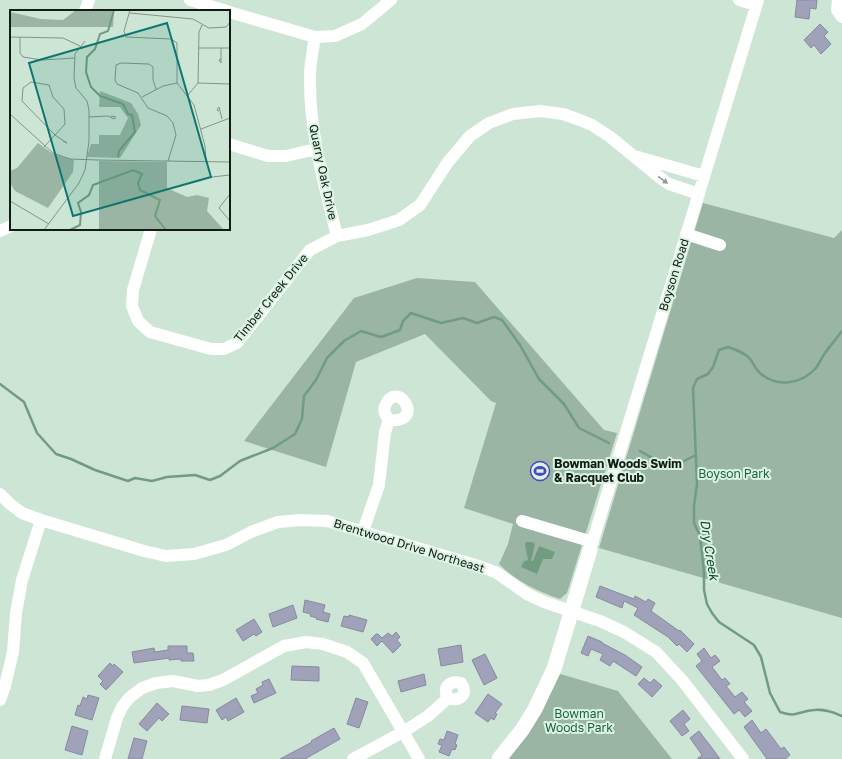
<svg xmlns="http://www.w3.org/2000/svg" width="842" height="759" font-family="'Golos Text',sans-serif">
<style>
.green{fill:#9ab5a3}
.water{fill:#719c80}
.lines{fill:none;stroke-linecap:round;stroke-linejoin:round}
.stream{stroke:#719c80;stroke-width:2.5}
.building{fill:#a0a2b9;stroke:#8789a0}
.minor{stroke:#fff;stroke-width:12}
.major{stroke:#fff;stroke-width:15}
.oneway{fill:#949896}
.labels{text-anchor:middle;stroke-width:4;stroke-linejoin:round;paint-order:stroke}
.street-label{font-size:12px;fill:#121b15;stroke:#daf3e2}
.poi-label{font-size:12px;font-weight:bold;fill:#121b15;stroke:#daf3e2;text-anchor:start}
.park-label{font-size:12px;fill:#1e643f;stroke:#daf3e2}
.water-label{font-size:13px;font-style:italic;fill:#12482b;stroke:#daf3e2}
.inset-river{fill:none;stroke:#719c80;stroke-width:2}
.inset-road{fill:none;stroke:#829488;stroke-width:1}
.view{fill:#0f766e;fill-opacity:0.15;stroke:#0f766e;stroke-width:2}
.inset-edge{fill:none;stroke:#121b15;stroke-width:2}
</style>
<rect width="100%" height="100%" fill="#cde5d5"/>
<!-- green -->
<path class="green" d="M703,203L834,238L842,230V618L599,548Z
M417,278L475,282L604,430L617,433L567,593L560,599C539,592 514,580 499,564L508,544L513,524L464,508L496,403L491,401L425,334L356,362L326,467L244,441L354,298Z
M557,673L618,691L672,759H506Z"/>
<!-- water -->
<path class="water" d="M526,542H532L535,544L531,561H533L539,546L555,552L552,559H543L537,574L521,567L524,561L528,560L525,544Z"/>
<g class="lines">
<!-- stream -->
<path class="stream" d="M842,331C836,339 830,346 825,353C821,358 819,365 815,369C801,384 776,388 760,373C756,370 754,365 751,360C746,353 736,350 728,347L719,350L713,367L708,374L697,379L693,388L697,484L694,506V523L700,536L704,572V590L707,604L712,613L719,622L754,645L761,657L770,693L780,712C797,718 799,711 814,710C825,709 833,712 842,716
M0,384L24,402L37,433L56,454L71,459L95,470L128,481L135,478L152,481L167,477L195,475L210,480L220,476L240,461L273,448L295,434L302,419L304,396L316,380L327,358L344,341L361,331L381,337L400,330L403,321L411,313L441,323L463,318L477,323L494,317L502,320L520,345L539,379L564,404L579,428L609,443
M640,451L670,468H677L682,462L696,455"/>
</g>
<!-- building -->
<path class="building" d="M797,0H817L816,9L810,8L809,19L795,17Z
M820,24L828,32L824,36L831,44L821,54L814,45L811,48L804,40Z
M600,586L634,599L635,596L646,602L648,599L655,603L651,611L679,631L680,630L694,644L687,652L679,644L677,646L668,637L634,615L638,608L624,601L622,608L596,597Z
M305,600L325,605L323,612L330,614L328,622L316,619L317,618L310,616L311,614L303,612Z
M293,605L297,618L273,627L269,614Z
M349,615L367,620L363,632L341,626L344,616L349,617Z
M254,619L262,632L256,636L254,634L243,641L236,630Z
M396,632L400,637L397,640L401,645L393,653L382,641L377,646L371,639L376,634H378L382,638L388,633L392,636Z
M588,636L602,642V643L625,655L642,667L636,676L613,661L610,666L600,660L603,654L591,649L588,656L581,653Z
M461,645L463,662L441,666L438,649Z
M168,646H187V653H193L194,661H181V659L169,660V658L134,663L132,652L154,648L155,652L168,650Z
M704,648L711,658L715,655L720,661L712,667L722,680L725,678L730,684L726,686L735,697L742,692L748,699L744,702L752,711L745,717L739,710L734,714L696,666L702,661L697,654Z
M485,654L497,678L484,685L472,660Z
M110,663L113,666L114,664L123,672L106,690L100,684L103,681L98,676Z
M292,666L319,667V681L291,680Z
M424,674L426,685L401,692L398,681Z
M644,678L650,683L654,679L662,686L652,697L638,684Z
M269,679L276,693L254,703L251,696L258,693L256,689L263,685L262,682Z
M488,694L502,704L495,713L497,714L494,720L491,718L488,722L475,713Z
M88,695L99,698L92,720L75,715L78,705L80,706L83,697L87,699Z
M236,698L244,712L228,721L226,717L222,720L216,710Z
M356,698L368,702L359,728L347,724Z
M157,703L169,714L162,721L159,718L147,731L139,724Z
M182,706L209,709L207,723L180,720Z
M683,710L690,719L684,724L689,731L682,736L670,721Z
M752,720L761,733L766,729L781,749L784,747L790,755L785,759H767L744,727Z
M72,726L88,731L82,755L65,750Z
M334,728L340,739L305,759H280L312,742L311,741Z
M447,731L458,735L455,744L457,745L455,750L452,749L449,756L439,752L442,745L438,744L440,739L444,740Z
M699,731L712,748L720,759H697L702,755L690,738Z
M134,738L147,741L142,759H128Z"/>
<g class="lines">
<!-- minor -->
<path class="minor" d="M190,0L227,11
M739,0L756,5
M838,0L837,10L842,17
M85,11L89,0
M229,12L315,37L335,36L362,24L391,0
M315,37C313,50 310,63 310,76C309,131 324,184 337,236
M229,144L268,156H286L316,149
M638,157L704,176
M151,229L133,290L132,306L138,321L150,332L211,349H224L237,343L310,250L337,236L368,230L399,220L420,205L448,162L470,136L489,123L513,114L540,111L563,114L580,120L592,125L609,136L663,180L669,184L699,194
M0,231L11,226
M686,234L720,245
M0,494L10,504L22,513L41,520L144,551L166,556L194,554L226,545L251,532L278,522L301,520L327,521L482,567L497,573L527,594L544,602L600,621L624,632L656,652L682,680L743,759
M522,521L593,542
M363,531L379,485L385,432L389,420C427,424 397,377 385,406C383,412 386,416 389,420
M590,550L758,0
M0,700L5,686L13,652L16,613L22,580L41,520
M105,759L117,718L122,707L129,698L142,688L156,683L173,681L198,686L209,685L223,680L284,646L306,642L323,644L347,652L363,663L419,759
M353,759L403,732L428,716L448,698C442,687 450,680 461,683C469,694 460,702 448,698"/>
<!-- major -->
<path class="major" d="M499,759L522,730L535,709L554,669L590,550"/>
</g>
<!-- one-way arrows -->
<defs><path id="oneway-solid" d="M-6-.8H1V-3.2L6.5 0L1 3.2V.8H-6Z"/></defs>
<use class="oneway" href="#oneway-solid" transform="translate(663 180) rotate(36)"/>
<!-- icons -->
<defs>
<symbol id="stadium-ring" viewBox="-11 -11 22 22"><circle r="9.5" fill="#daf3e2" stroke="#4f46bd" stroke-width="1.5"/><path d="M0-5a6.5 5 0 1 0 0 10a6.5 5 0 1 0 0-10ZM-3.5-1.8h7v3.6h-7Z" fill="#4f46bd"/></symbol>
</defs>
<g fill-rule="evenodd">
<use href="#stadium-ring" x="529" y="460" width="22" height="22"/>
</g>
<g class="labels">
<!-- street labels -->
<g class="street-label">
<text transform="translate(323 172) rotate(78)" y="4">Quarry Oak Drive</text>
<text transform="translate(674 275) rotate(-73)" y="4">Boyson Road</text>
<text transform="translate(271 298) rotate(-51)" y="4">Timber Creek Drive</text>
<text transform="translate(409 546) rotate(17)" y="4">Brentwood Drive Northeast</text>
</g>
<!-- poi labels -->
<g class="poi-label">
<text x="554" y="468">Bowman Woods Swim<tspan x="554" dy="14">&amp; Racquet Club</tspan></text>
</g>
<!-- park labels -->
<g class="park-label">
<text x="734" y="478">Boyson Park</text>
<text x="579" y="718">Bowman<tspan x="579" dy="14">Woods Park</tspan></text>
</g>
<!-- water labels -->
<g class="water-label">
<text transform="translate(710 550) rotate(81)" y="5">Dry Creek</text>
</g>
</g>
<!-- overview -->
<g transform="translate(10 10)">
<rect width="220" height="220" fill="#cde5d5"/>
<path d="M66,0H104L103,17H0V2L31,9L53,10ZM90,81L121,93L128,104L131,115L110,148L77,147L81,134H89V125H110L118,108L110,97H89ZM28,133L43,144L64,150L63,162L38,198L5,181L0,173V161L7,158ZM89,151L157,152V178L177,187L187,185L199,188L197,201L214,220H89Z" fill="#9ab5a3"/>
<path class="inset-river" d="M104,0L98,21L90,24L85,39L77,47L76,62L81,77L90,86L113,94L118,104L122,105L125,122L109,141L108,147M60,220L70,215L71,202L68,193L79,185L83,175L123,160L132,164L128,173L130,180L150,190L145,206L156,220"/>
<path class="inset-road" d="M120,0L114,21L116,27L161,29L167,33V73L184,95L195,136L196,151M120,3L183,9L199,18L216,17L220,12M0,27L53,28L70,36M10,27V43L13,47L32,50L65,48M189,38H220M211,49L209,50L211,53V38M188,73L220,74M146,79L143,70V57L139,54L111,53L106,55L105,70L107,74L128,83L138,98L157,106L163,113L166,125L158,151M178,85L188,73L189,22L192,15M132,87L153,76L167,73M209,101L207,100L209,97L212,109M0,104L43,143L60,149L88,150M79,107L98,106L104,109L106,107L101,106M191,119L220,108M34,137L45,125L12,91L13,78L21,72L39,75L43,87L54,99L55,114L45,125L57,133L53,131M88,150L220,152M202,167L220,165M220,184L209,198L220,211M0,191L39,214M34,220L69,173L75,160L79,131V100L77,91L66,78L64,68L65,44L75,31"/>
<path class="view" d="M157,13L201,167L63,206L19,53Z"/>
<rect width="220" height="220" class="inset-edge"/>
</g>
</svg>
